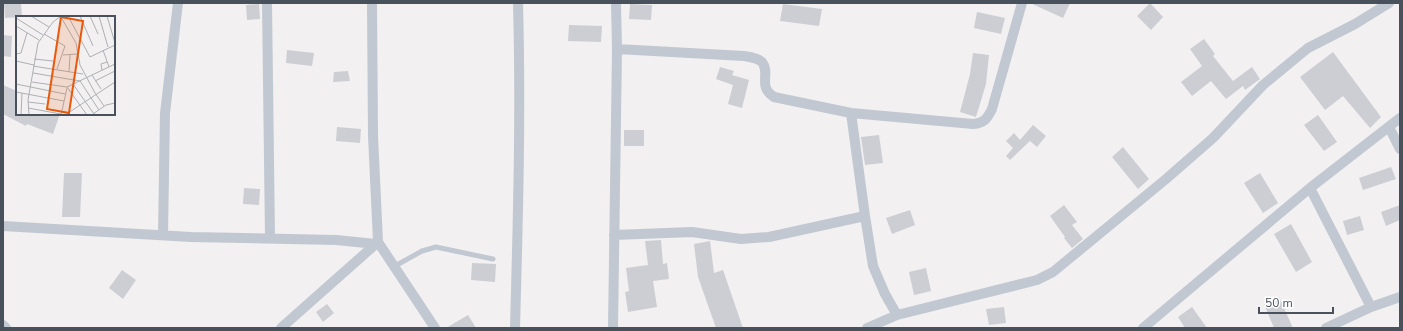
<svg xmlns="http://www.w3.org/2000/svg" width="1403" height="331" font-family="'Nunito Sans',sans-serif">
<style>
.building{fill:#cdced4}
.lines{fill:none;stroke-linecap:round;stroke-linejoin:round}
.lane{stroke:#c1c8d1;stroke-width:5}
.street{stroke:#c1c8d1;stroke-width:10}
.inset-road{fill:none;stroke:#aeb0b5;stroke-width:1}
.view{fill:#e8590c;fill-opacity:0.15;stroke:#e8590c;stroke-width:2}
.inset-edge{fill:none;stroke:#48515c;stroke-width:2}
</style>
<rect width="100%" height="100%" fill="#f2f0f0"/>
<!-- building -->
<path class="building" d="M4,3H21L22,17L5,18Z
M1030,3H1070L1063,18Z
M1150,3L1163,17L1151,30L1137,16Z
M259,4L260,19L247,20L246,5Z
M630,4L652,5L651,20L629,19Z
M783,4L822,9L819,26L780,21Z
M977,12L1005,18L1001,34L974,28Z
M569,25L602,26L601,42L568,41Z
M3,35L12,36L11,57L3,56Z
M1204,39L1215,54L1213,56L1233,81L1252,67L1260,79L1245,90L1243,86L1226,99L1211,81L1192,96L1181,82L1202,66L1190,49Z
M287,50L314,53L312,66L286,63Z
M1333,52L1381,117L1370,128L1343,96L1325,110L1300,77Z
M973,53L989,55L986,84L976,117L960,112L970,74Z
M720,67L734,71L732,75L749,80L742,108L728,104L733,85L716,79Z
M348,71L350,81L333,82L334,72Z
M3,85L17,91V114H60L53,134L27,124L26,126L3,114Z
M1318,115L1337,142L1324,151L1304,125Z
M1033,125L1046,136L1037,147L1030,141L1010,160L1006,156L1013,148L1006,141L1014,133L1020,140Z
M337,127L361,129L360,143L336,141Z
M624,130H644V146H624Z
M879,135L883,163L865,165L861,137Z
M1123,147L1149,179L1138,189L1112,157Z
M1391,167L1396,179L1363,190L1359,178Z
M64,173H82L80,217H62Z
M1260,173L1278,203L1263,213L1244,183Z
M244,188L260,189L259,205L243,204Z
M1064,205L1077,222L1072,225L1083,239L1072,248L1064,238L1065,237L1050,216Z
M1400,205V220L1386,226L1381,212Z
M910,210L915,225L892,234L886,218Z
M1360,216L1364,230L1347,235L1343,221Z
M1291,224L1312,262L1296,272L1274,234Z
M661,240L663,264L667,263L669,279L653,281L657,307L628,312L625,292L629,291L626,268L648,265L645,241Z
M710,241L714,273L723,270L743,328H716L698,277L694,244Z
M472,263L496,264L495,282L471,280Z
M926,268L931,291L914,295L909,272Z
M122,270L136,280L123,299L109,288Z
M1279,297L1293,328H1274L1264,304Z
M327,304L334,313L323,322L316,312Z
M1004,307L1006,323L989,325L986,309Z
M1192,307L1207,328H1185L1178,317Z
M468,315L476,328H446Z"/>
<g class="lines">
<!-- lane -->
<path class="lane" d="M395,266L422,251L436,247L493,259"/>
<!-- street -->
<path class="street" d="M267,3L270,238
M372,3L373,136L378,242L435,328
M617,49L744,56C750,57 758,58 762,62C771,74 757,86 774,97L851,113L973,124C984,123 987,119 992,109L1022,3
M851,113L865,216L873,266L885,294L897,315
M1389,127L1400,149
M1310,188L1371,307
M3,226L191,237L336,240L376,244
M163,235L165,113L178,3
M614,235L692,232L741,239L769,237L865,216
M3,325L6,328
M281,328L378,242
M515,328C518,220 521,111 518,3
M613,328L617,49L616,3
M867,328L897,315L1037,280L1053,272L1166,179L1213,138L1263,85L1308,48L1355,24L1389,3
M1143,328L1310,188L1400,118
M1326,328L1371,307L1400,297"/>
</g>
<!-- overview -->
<g transform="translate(16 16)">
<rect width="99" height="99" fill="#f2f0f0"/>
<path class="inset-road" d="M15,0L33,11M52,0L74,41L99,29M64,0L77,30M74,0L82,18M83,0L92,31M91,0L99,27M45,1L60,27L64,49L79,77M0,2L27,19M0,10L23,24M28,18L49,30L41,53M87,34L93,51M0,38L5,37L11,17M47,39L61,38M18,43L37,45M0,45L18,49M17,50L67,58M86,54L85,48L91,46M53,56L54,39M17,57L64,65L83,94M76,59L85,73M79,65L99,55M16,66L51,71L99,48M0,68L49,78M57,68L78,98M51,71L71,99M0,76L48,85M79,77L88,90M12,86L29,88M12,92L45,98M77,98L90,89L99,87M5,99L6,77M13,99L12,84L22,27L37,6L45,0M45,99L51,72M49,99L99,66"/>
<path class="view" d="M45,1L67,5L53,97L31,93Z"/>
<rect width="99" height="99" class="inset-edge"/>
</g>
<!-- border -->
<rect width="1403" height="331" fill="none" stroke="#48515c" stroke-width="8"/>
<!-- scale -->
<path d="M1259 307v6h74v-6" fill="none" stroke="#48515c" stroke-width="2"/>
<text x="1265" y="307" font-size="12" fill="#48515c" stroke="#ffffff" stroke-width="3" paint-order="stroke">50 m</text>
</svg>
